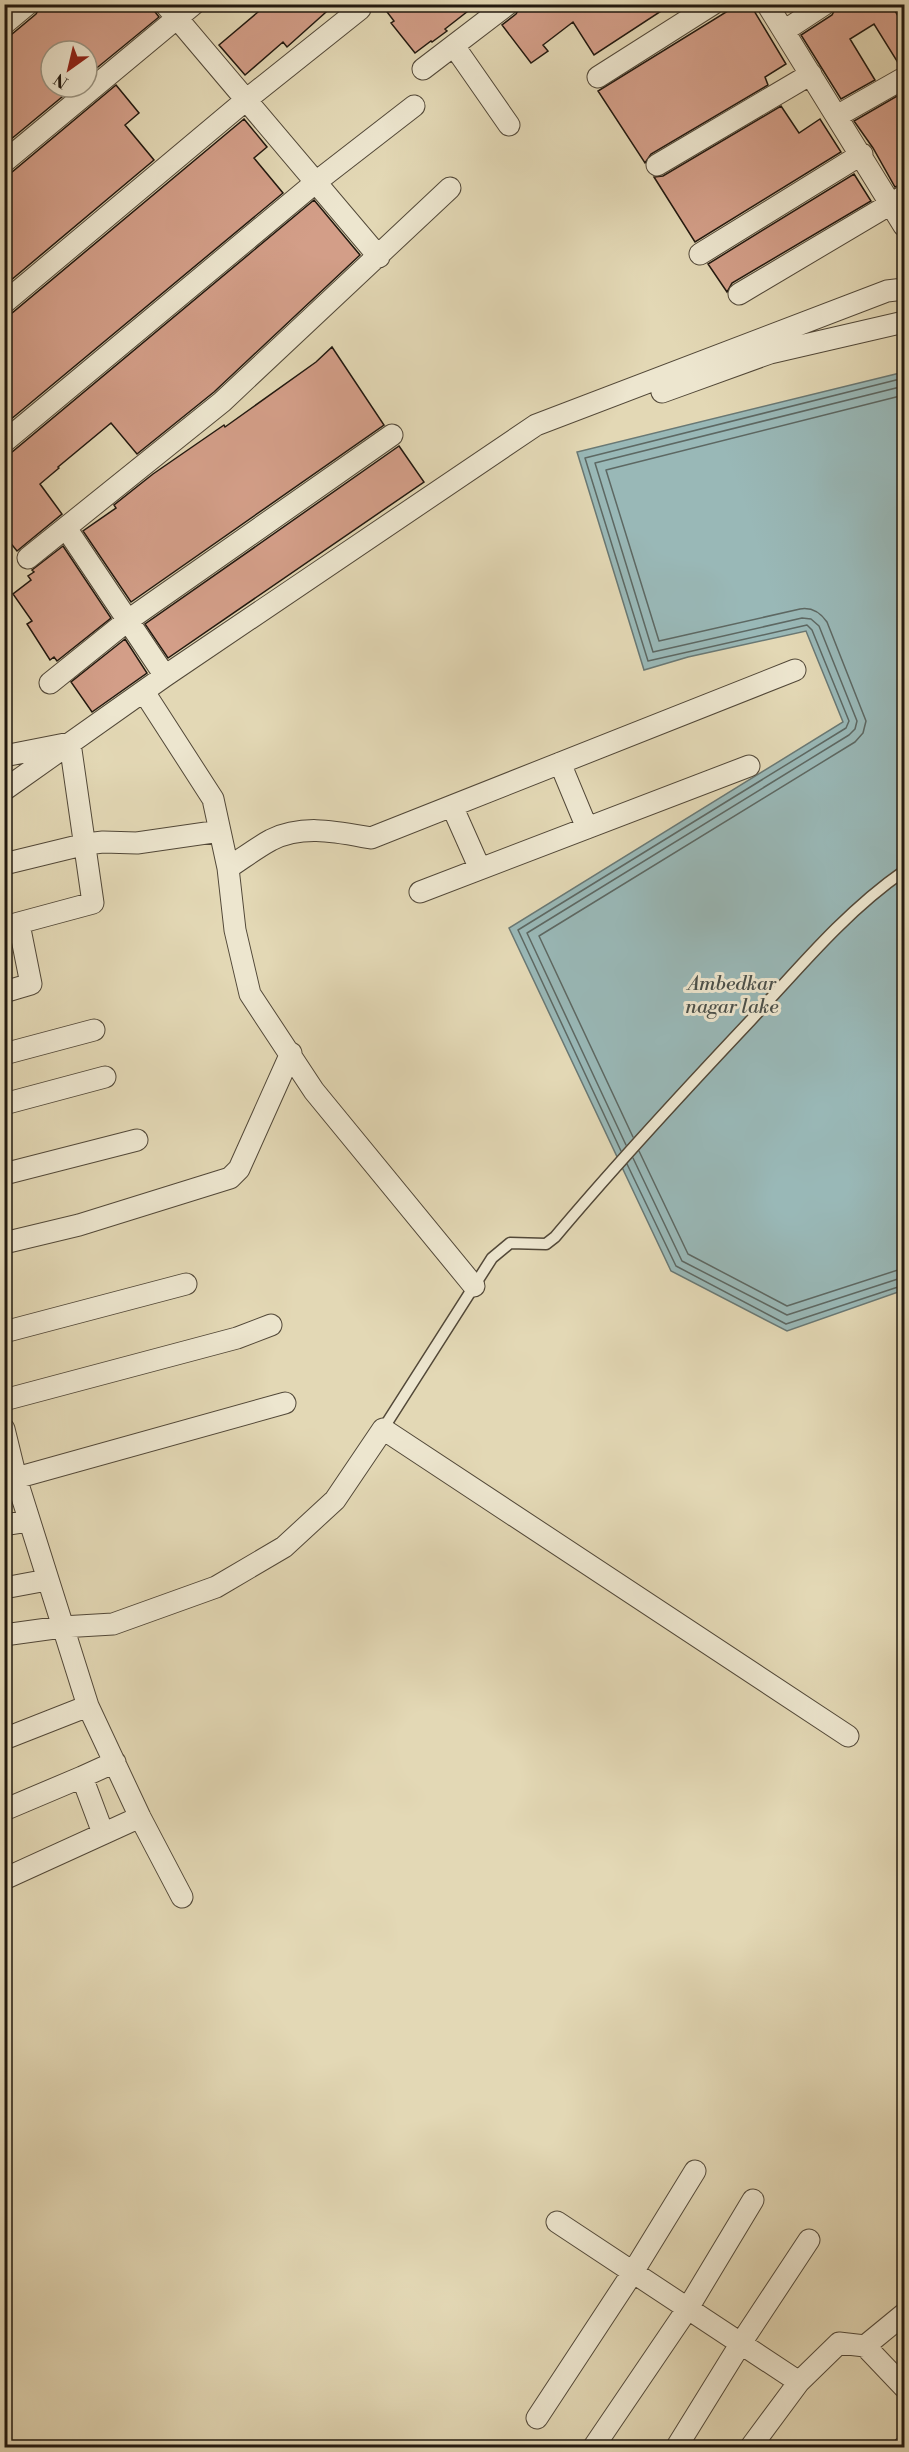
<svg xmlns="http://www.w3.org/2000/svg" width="909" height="2452" font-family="'Libre Bodoni',serif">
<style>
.water{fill:#99b8b7;stroke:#697874;stroke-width:1.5}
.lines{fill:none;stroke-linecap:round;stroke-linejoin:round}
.shore{stroke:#5d6863;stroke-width:1.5}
.building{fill:#d39e88;stroke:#21180f;stroke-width:1.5}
.service-casing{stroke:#524838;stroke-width:13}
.minor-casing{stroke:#524838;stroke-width:23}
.service{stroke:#ede6cf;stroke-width:10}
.minor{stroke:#ede6cf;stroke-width:21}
.labels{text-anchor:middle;stroke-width:6;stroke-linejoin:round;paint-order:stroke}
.water-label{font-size:20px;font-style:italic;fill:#4b504a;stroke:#ede6cf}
</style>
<rect width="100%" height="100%" fill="#e3d8b5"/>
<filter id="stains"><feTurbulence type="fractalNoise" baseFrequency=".00333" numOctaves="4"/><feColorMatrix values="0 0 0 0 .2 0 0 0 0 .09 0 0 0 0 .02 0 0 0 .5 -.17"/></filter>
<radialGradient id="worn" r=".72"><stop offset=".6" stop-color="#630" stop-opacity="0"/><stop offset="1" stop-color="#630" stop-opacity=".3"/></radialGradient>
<!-- water -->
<path class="water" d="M904,372V1290L787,1331L671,1271L509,928L843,722L806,631L688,657L644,670L577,452Z"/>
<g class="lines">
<!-- shore -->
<path class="shore" d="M633,1137L539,936L855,742L863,733L866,721L827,622C820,612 812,607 800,609L659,641L606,470L904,395
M626,1145L527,933L849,735L855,729L857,721L819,626L811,619L802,618L653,652L595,463L904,386
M621,1151L518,930L846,728L849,721L812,630L807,625L648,661L585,458L904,378
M639,1151L688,1254L787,1306L904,1268
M633,1158L682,1261L787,1315L904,1277
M627,1164L676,1266L786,1324L904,1285"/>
</g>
<!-- building -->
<path class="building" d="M42,4H149L159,17L87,76V51H51V87H74L4,145V36L12,34L36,14Z
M251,4H335L287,47L283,42L245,75L219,45L258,12Z
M381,4H477L445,29L447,31L432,42L431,41L415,53L391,23L394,21Z
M522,4H672L594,55L573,22L543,45L548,51L531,63L502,25L516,14Z
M739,4H750L786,64L765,77L768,85L651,154L645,163L598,91Z
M838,4H891L904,26V65L900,66L874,24L850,39L875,80L841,99L801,35L832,15Z
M116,85L139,113L125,125L154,160L4,286V174L12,172Z
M904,92V183L895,187L873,148L854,121Z
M781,106L799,133L820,119L841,152L695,242L654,177L663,176Z
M244,119L267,147L254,158L283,193L4,425V315L12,313Z
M854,174L871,201L732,283L727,292L708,264Z
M314,200L360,255L214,392L137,454L111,423L58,467L59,468L40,484L62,514L17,551L4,535V454L12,452Z
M332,347L384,425L131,602L83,531L116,508L114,505L153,474L224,425L225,427L316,362Z
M399,446L424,482L168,658L145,624Z
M63,546L111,618L57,661L54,657L50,660L27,624L32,621L13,594L31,580L28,576L34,572L32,570Z
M125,639L147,673L92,712L71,682Z"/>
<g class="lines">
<defs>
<path id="service" d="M383,1429L492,1258L510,1243L546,1244L555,1237C618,1162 684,1091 751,1020C799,968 845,912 904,871"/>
<path id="minor" d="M165,4L379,257
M767,4L904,226
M4,24L28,4
M784,31L825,4
M454,46L509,125
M423,69L508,4
M598,77L713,4
M837,116L904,78
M4,162L194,4
M657,165L811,74
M700,254L862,154
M739,294L904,196
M4,303L246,100L360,9
M662,392L770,353L904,322
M4,442L316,182L414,106
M66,528L165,676
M28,558L222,402L450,188
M50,683L127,621L392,435
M144,692L213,799L228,868C242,859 256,848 271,840C303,824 337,832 371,838L795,670
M4,756L70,743L93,903L4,927
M560,763L587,828
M4,790L165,676L536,425L887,291L904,289
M452,806L480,869
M4,864L86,844L103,842L137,843L220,831
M228,868L235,930L250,994L314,1091L474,1286
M420,892L749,766
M4,992L31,984L19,924
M4,1054L94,1030
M4,1104L105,1077
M4,1174L137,1140
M4,1243L79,1225L230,1178L239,1169L291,1053
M4,1332L186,1284
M4,1400L237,1338L271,1325
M4,1429L16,1478L88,1706L140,1817L182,1897
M16,1478L285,1403
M4,1525L29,1521
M4,1588L47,1580
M4,1635L62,1627L113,1624L216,1587L284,1547L335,1500L383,1429L848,1736
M4,1739L88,1706
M4,1810L82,1777
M103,1833L82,1777L115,1762
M4,1879L140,1817
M557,2222L799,2382
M865,2346L904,2387
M537,2418L633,2272L695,2171
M593,2448L688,2308L753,2200
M676,2448L741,2343L809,2240
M750,2448L799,2382L839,2343L865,2346L904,2314
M904,2448V2447"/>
</defs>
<!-- service casing -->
<use href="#service" class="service-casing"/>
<!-- minor casing -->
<use href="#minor" class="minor-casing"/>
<!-- service -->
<use href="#service" class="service"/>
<!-- minor -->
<use href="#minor" class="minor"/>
</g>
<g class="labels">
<!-- water labels -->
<g class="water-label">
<text x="732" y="990">Ambedkar<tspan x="732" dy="23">nagar lake</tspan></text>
</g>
</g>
<!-- margin -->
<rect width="909" height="2452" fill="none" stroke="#e3d8b5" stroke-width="24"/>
<rect x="6" y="6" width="897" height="2440" fill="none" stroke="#21180f" stroke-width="3"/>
<rect x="12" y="12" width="885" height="2428" fill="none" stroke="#21180f" stroke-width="1.5"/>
<!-- north arrow -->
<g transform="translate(69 69) rotate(214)"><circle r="28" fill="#ede6cf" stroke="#9b9482" stroke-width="1.5"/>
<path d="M0-4.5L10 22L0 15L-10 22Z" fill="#8f2418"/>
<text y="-9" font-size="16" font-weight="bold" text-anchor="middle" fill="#21180f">N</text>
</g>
<rect width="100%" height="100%" filter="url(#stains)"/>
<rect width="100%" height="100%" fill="url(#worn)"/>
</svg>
